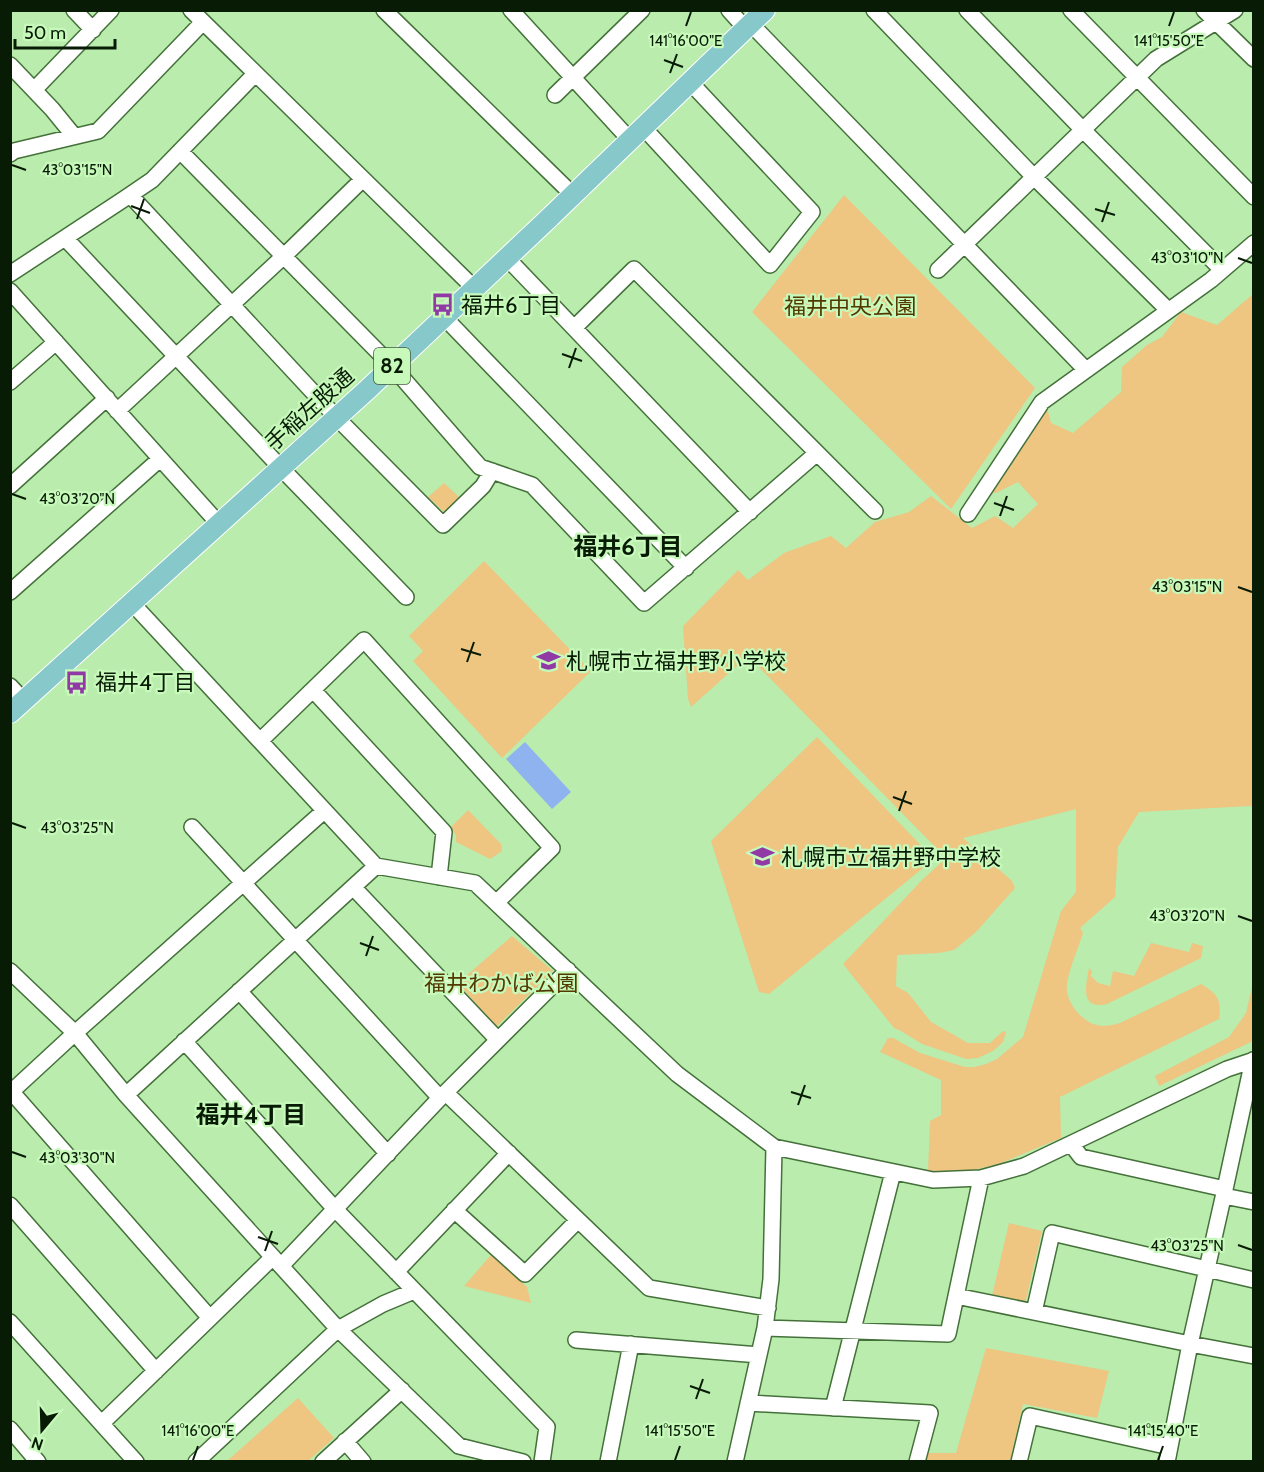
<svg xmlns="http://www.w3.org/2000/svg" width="1264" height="1472" font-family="Cabin,'Noto Sans JP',sans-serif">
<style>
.green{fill:#eec581}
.water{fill:#8eb3ef}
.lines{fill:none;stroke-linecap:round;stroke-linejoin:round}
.minor-casing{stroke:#44713a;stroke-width:18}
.major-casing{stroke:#fff;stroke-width:22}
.minor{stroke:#fff;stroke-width:15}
.major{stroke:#87c8cb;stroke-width:20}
.ticks{fill:none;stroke:#081b05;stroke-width:2}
.labels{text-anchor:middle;stroke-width:4.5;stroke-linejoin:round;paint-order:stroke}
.shield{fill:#c7f9bb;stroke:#415e3c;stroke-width:1.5}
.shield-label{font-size:21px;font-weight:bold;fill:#081b05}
.poi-label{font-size:22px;fill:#081b05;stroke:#c7f9bb;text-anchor:start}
.park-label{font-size:22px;fill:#533900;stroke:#c7f9bb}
.street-label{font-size:22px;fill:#081b05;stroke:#c7f9bb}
.neighbourhood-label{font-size:24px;font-weight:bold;fill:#081b05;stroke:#c7f9bb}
.ticks-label{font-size:15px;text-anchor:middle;fill:#081b05;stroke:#c7f9bb;stroke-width:4.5;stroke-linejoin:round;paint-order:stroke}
</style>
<rect width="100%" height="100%" fill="#baecae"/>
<!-- green -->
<path class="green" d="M844,195L1035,388L951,509L752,312Z
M1253,294V807L1250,806L1139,812L1118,847L1115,897L1080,928L1083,933C1078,949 1070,966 1067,983C1064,1000 1080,1021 1097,1025C1105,1027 1113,1025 1120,1023L1201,984C1217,993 1222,1000 1219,1019L1060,1097L1061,1138L999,1164L960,1173L928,1171L930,1121L941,1115V1080L880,1052L888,1038H893L920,1053L965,1067H975L986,1064L997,1059L1023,1037L1061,911L1076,892V809L963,838L1012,881L1015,888L976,932L954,950L939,953L897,955L896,986L908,993L931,1022L968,1043H990L1003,1031L1006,1032L1003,1042L993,1051L978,1058L966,1059L922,1044L901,1031L894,1028L843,964L922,880L946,858L748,656L691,707L688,699L683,626L738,570L748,580L784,553L831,536L846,548L875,522L909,512L931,496L972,528L995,516L1013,528L1038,504L1018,482L996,493H985L1046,404L1051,423L1073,433L1121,392L1122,367L1147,345L1162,337L1181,312L1217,325Z
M444,483L459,497L444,512L428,497Z
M484,561L591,671L502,758L413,661L423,651L409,636Z
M817,737L934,859L769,994L759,992L711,841Z
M468,810L501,844L502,851L490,859L456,842V836L451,827Z
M512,936L553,971L496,1027L458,983Z
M1151,943L1189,952L1192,943L1203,946L1201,958L1107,1004C1079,1010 1086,985 1089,968L1092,971L1091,976L1098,983L1110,986L1113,971L1134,976Z
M1253,983V1041L1159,1086L1155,1076L1229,1037L1246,1013Z
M1009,1223L1042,1231L1025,1304L992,1296Z
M491,1255L527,1287L531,1303L464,1286Z
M986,1348L1109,1371L1097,1418L1023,1404L1010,1461H925L928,1453H956Z
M298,1398L334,1438L308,1461H227Z"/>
<!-- water -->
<path class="water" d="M525,742L571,792L552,809L506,759Z"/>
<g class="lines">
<defs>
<path id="minor" d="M74,10L93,30
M191,10L474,288
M384,10L573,195
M511,10L630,140
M729,10L746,29
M874,10L1034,177L1168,310
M967,10L1083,130L1222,270
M1071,10L1254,197
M1204,10L1254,59
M751,24L1086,370
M10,65L52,109L74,136
M34,90L111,10
M555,95L642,10
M643,127L770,265L812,212L690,82
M180,151L392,366L480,467L532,485L644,603L817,453
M10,154L14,151L98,131L203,22
M130,195L336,417L443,525L483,486L492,471
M65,238L281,468L406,597
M507,258L750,512
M938,270L1156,59L1235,10
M10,274L124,199L152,180L255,74
M10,291L219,524
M444,317L686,568
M574,328L634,269L875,511
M10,382L56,342
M117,411L284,256L363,179
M10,486L107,398
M968,514L1042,402L1211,280L1254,243
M10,592L160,459
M132,603L376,866L475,883L677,1074L774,1147L933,1180L981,1178L1024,1166L1227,1069L1254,1060
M10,686L24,701
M313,690L444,832L439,877
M260,741L364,640L552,848L496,903
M192,827L440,1098
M353,887L498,1040
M10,971L75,1033L126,1095L338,1329L459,1446L523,1462
M239,991L388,1154
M184,1041L335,1209L547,1427L542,1462
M10,1090L210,1318
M10,1093L75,1033L324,811
M446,1093L649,1288L768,1308
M126,1095L376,866
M1071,1144L1081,1157L1225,1189
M1224,1196L1254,1202
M10,1205L156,1371
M454,1210L525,1274L578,1220
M281,1266L440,1098L568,970
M396,1272L509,1153
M956,1296L1190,1344L1254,1356
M1034,1312L1052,1233L1254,1280
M10,1322L136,1462
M765,1328L948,1334L981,1178
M576,1340L759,1355
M748,1403L930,1413L917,1462
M833,1408L893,1172
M102,1423L273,1257
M10,1429L38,1462
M345,1441L363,1462
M196,1462L338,1329L383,1304L414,1291
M323,1462L402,1390
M608,1462L631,1344
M735,1462L765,1328L771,1279L774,1147
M1019,1462L1030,1416L1170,1447
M1167,1462L1190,1344L1225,1189L1253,1060"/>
<path id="major" d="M10,713L367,390L546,221L765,10"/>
</defs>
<!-- minor casing -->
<use href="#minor" class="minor-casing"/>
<!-- major casing -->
<use href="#major" class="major-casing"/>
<!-- minor -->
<use href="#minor" class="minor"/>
<!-- major -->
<use href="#major" class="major"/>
</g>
<!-- ticks -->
<path class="ticks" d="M686,26L691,12M1169,26L1174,12M664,60L683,67M670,73L677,54M12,165L26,170M131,206L150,213M1095,209L1115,215M137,219L144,199M1102,222L1109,202M1238,258L1252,263M562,354L582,361M569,368L576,348M12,494L26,499M994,503L1014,510M1000,516L1007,496M1238,587L1252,592M461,649L481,655M467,662L474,642M893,797L912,804M899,811L906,791M12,823L26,828M1238,916L1252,921M360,943L379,950M366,956L373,936M791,1092L811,1098M798,1105L805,1085M12,1152L26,1157M258,1237L278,1244M1238,1245L1252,1250M265,1251L272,1231M690,1386L710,1393M696,1399L703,1379M193,1460L198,1446M675,1460L680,1446M1158,1460L1163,1446"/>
<!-- icons -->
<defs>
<symbol id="bus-bare" viewBox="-9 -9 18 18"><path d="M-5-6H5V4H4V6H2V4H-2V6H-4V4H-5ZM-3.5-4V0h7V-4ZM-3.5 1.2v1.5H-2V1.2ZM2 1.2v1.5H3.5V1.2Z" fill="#9139a5" stroke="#c7f9bb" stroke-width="2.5" paint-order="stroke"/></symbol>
<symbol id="school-bare" viewBox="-9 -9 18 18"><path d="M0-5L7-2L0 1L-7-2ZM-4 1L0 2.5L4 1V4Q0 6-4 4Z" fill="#9139a5" stroke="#c7f9bb" stroke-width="2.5" paint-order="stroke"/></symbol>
</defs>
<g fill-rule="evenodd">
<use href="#bus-bare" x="426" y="288" width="33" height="33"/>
<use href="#school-bare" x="532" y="644" width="33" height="33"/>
<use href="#bus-bare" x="60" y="666" width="33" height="33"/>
<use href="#school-bare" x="746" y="840" width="33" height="33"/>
</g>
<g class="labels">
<!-- shield labels -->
<rect class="shield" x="374" y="348" width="36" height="36" rx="4.5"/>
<g class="shield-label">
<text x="392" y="373">82</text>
</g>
<!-- poi labels -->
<g class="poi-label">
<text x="461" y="313">福井6丁目</text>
<text x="566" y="669">札幌市立福井野小学校</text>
<text x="95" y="690">福井4丁目</text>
<text x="781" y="865">札幌市立福井野中学校</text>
</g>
<!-- park labels -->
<g class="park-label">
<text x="850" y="314">福井中央公園</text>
<text x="501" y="991">福井わかば公園</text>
</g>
<!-- street labels -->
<g class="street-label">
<text transform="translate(309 409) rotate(-42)" y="8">手稲左股通</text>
</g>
<!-- neighbourhood labels -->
<g class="neighbourhood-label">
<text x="628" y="555">福井6丁目</text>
<text x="251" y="1123">福井4丁目</text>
</g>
</g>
<g class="ticks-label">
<text x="686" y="46">141°16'00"E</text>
<text x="1169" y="46">141°15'50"E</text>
<text x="77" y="175">43°03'15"N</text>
<text x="1187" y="263">43°03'10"N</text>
<text x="77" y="504">43°03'20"N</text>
<text x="1187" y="592">43°03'15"N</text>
<text x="77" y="833">43°03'25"N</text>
<text x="1187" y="921">43°03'20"N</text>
<text x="77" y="1163">43°03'30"N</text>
<text x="1187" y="1251">43°03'25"N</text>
<text x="198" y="1436">141°16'00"E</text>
<text x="680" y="1436">141°15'50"E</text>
<text x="1163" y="1436">141°15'40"E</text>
</g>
<!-- border -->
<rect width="1264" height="1472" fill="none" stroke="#081b05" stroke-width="24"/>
<!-- north arrow -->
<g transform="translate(42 1430) rotate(199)" stroke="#c7f9bb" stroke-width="4.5" paint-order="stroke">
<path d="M0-4.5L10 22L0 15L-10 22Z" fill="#081b05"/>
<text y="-9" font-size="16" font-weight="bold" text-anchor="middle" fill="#081b05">N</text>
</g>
<!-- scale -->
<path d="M15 39v9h100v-9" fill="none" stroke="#081b05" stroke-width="3"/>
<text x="24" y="39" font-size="18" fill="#081b05" stroke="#c7f9bb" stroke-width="4.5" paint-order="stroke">50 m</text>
</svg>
